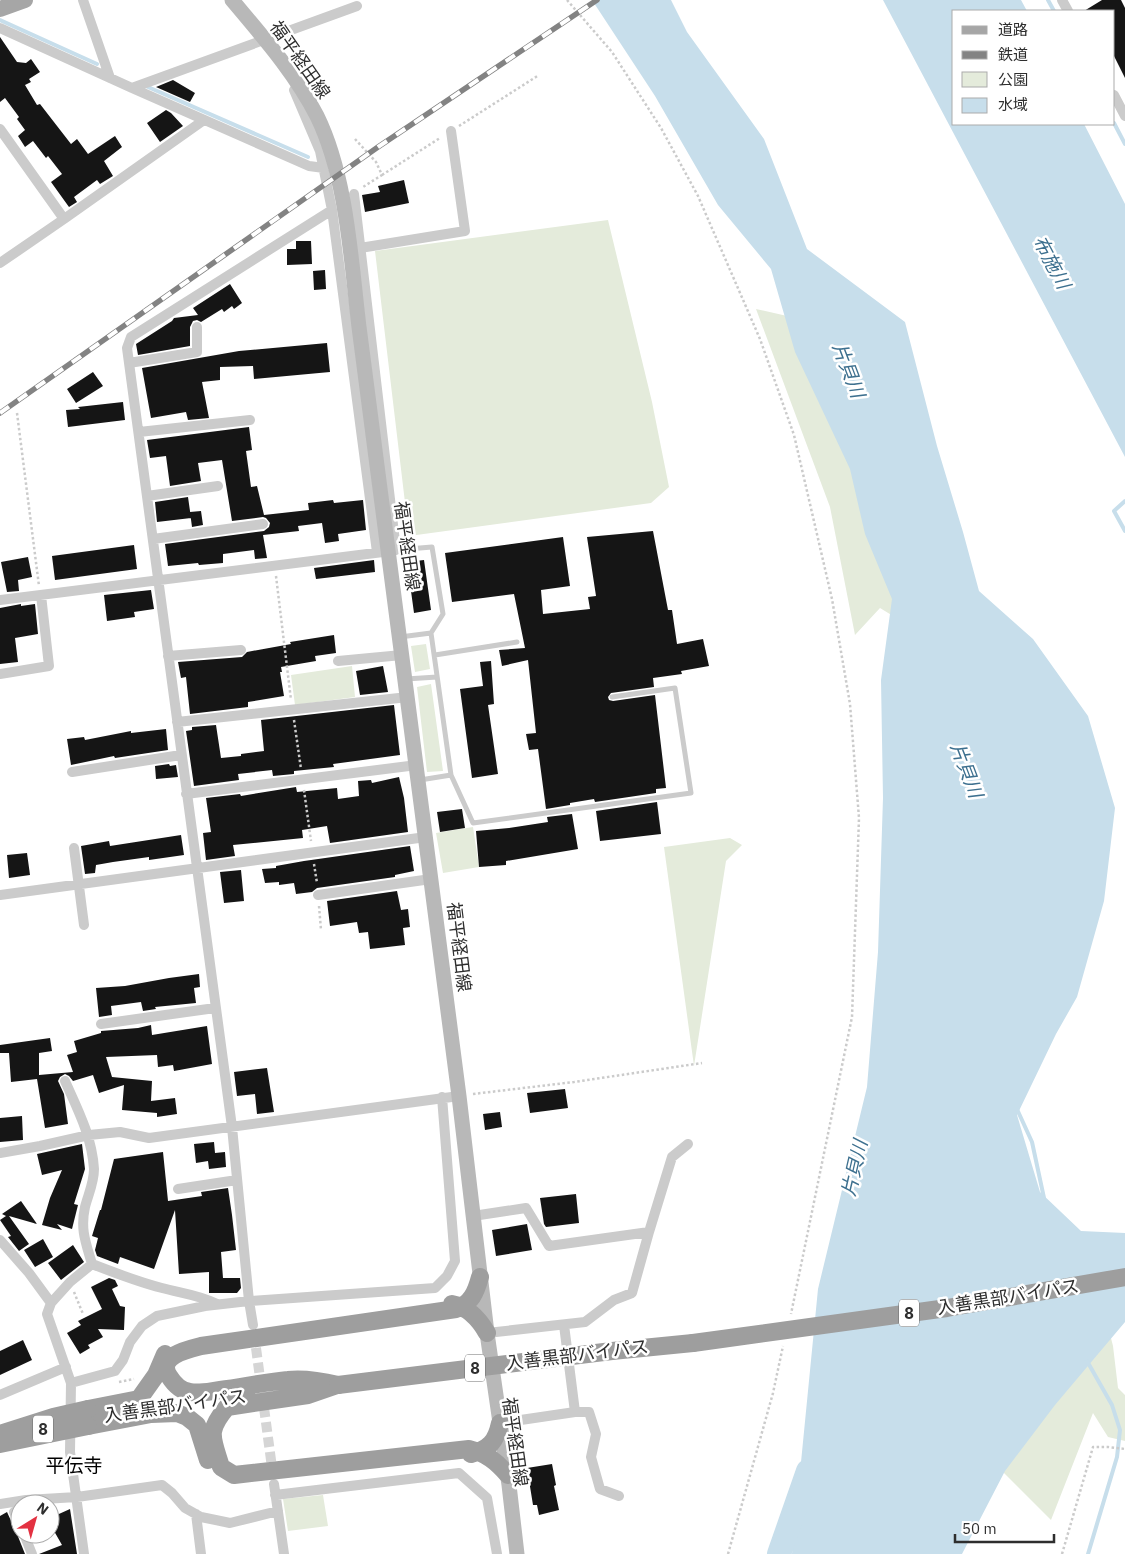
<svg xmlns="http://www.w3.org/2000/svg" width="1125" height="1554" font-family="'IBM Plex Sans','Noto Sans JP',sans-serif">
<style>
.green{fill:#e4ebdb}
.water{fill:#c7deeb}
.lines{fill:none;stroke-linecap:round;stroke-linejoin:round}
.stream{stroke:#c7deeb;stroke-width:4}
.river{stroke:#c7deeb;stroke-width:24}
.building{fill:#151515}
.minor-tunnel{stroke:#d5d5d5;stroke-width:10;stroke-dasharray:10 5;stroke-linecap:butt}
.path{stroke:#cbcbcb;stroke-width:2.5;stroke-dasharray:2.5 2.5;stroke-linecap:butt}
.service{stroke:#cbcbcb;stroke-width:5}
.minor{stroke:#cbcbcb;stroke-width:10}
.secondary{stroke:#b8b8b8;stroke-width:15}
.primary{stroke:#a6a6a6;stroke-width:16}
.trunk{stroke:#9e9e9e;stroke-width:18}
.rail-casing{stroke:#838383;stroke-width:5.5}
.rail{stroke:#fff;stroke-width:4;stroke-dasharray:11;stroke-linecap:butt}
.trunk-bridge{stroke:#9e9e9e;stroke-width:18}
.labels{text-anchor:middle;stroke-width:5;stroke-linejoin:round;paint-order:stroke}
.shield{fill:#fff;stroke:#6d6d6d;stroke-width:1}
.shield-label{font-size:16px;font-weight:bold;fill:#2e2e2e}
.street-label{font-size:18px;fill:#2e2e2e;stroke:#fff}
.water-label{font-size:19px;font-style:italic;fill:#3d708f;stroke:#fff}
.neighbourhood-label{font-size:19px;fill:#000;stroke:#fff}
</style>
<rect width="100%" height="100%" fill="#fff"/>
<!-- green -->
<path class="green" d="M608,220L652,402L669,487L651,503L409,536L375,251Z
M756,309L822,324L911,627L880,608L855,635L830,507Z
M426,644L430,669L415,672L411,646Z
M352,666L355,697L295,705L291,675Z
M431,684L443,771L427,772L417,687Z
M473,827L479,867L443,873L436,833Z
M730,838L742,845L726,861L694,1066L664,847Z
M1100,1295L1113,1346L1118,1388L1125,1395V1441L1108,1437L1093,1413L1051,1520L989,1458Z
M323,1495L328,1526L288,1531L283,1499Z"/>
<!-- water -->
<path class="water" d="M592,0H671L687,32L764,139L807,249L905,322L937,446L963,532L979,591L1033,639L1088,716L1115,808L1104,901L1077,997L1056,1034L1017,1115L1040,1192L1081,1231L1125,1233V1322L1055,1405L1005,1471L962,1554H792L818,1289L867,1087L878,952L883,798L881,680L892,599L865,534L850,469L795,352L771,269L718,205L655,96Z
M883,0H1021L1027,11H954V124H1084L1125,204V457Z"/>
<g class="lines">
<!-- stream -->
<path class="stream" d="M1048,0L1054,11
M0,20L97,64
M148,87L308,157
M1114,123L1125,144
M1125,501L1114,511L1125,531
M1016,1107L1032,1142L1044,1198
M1087,1361L1112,1405L1120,1430L1117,1457L1088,1554"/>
<!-- river -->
<path class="river" d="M779,1554L808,1471"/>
</g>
<!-- building -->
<path class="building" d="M1102,0H1121L1125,8V78L1114,56V11H1084Z
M0,37L17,62L26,63L31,59L40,72L29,79L31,82L25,85L37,105L40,104L71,144L77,139L88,154L115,136L122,147L104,161L113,176L100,184L97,180L74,197L77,202L69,207L51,182L62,174L48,156L46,158L33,141L25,147L18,136L25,130L17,119L19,117L5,98L0,102Z
M173,80L195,93L190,102L156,87Z
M166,110L171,113L183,126L160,142L147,123Z
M404,180L409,203L365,212L362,195L380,192L378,186Z
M296,241H311L312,264L287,265V249H296Z
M325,270L326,289L314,290L313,271Z
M230,284L242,303L234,309L232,306L224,312L222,309L201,322L197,320L193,321L190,327V346L138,355L136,344L172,321L174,318L198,315L193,308Z
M327,343L330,372L254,379L253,366L220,367V380L202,382L209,418L188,420L186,412L151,418L142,368L239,351Z
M93,372L103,386L76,403L67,389Z
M123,402L125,420L68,427L66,410L80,409L78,407Z
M249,427L252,450L246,451L251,487L257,486L264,515L309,510L308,503L333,500L334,503L363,500L366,530L338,534L339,541L325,543L322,523L298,526L299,531L263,535L267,558L255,559L254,550L223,554V563L199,565L198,563L168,566L165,544L264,531L269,527L270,523L266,518L263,517L232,521L222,460L198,463L201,481L170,486L166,456L150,458L147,440Z
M188,497L191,518L157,522L155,502Z
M201,511L203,525L192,527L190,512Z
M653,531L668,610H672L677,644L703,639L709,666L681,671L682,674L653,678L654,687L611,693L608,697L609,700L613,701L655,695L666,788L656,789V793L595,802L594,799L570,803V805L546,809L538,749L529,750L526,734L536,733L528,660L502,666L499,650L525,648L514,594L452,602L445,553L563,537L570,586L541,590L543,614L590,609L588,597L596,596L587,537Z
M134,545L137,569L55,580L52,556Z
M28,557L32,577L18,580L19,591L7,592L1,562Z
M374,560L375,572L316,579L314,568Z
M424,560L431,610L414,613L407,562Z
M151,590L154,609L134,612L135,617L107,621L104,595Z
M21,604V606L35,604L38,634L15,638L18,662L0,664V608Z
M334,635L336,653L315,656L316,661L281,667L282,672H280L284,696L248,702V707L190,714L186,677L181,678L178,662L242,657L247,652L291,644L290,642Z
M491,661L494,704L488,705L498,774L472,778L460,689L483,686L480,662Z
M383,666L388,692L360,695L356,671Z
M394,705L400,755L333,764L334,767L294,771V774L273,776L272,770L238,774L239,780L194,786L186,731L192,730V727L216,725L221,758L241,756V754L264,751L261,720Z
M166,729L168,750L115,758L114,756L71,765L67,739L84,737L85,740L131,731V733Z
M169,764L170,766L176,765L178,777L156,779L155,766Z
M399,777L404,798L408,832L330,843L327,826L302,830L303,838L233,845L235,856L206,860L203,833L211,832L206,798L240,794L241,796L296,787L297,792L337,788L338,799L359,796L358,781L371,780L372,783Z
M657,802L661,834L600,841L596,811Z
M462,809L465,828L440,832L437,812Z
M572,814L578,849L506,861V865L479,867L476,831L509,828L548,822L547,817Z
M181,835L184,855L149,860V857L113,862L96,865L95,873L85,874L81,846L109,841L110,846Z
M410,846L414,871L395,875V877L317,888L312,892L296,894L294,883L279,885V882L265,883L262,869L276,868V866L304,861Z
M27,853L30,875L9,878L7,855Z
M241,870L244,901L224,903L220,872Z
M397,891L401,910L408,909L410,927L403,928L405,945L370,949L368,932L359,933L357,922L330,926L327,901Z
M199,974L200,987L194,988L196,1003L155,1007L156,1009L143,1011L141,1002L111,1006L112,1015L99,1017L96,988L125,986L169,978Z
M151,1025L152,1035L207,1026L212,1064L174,1071L173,1065L158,1067L157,1055L106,1057L112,1077L152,1081L151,1101L175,1098L177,1114L157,1117V1113L122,1110L124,1085L99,1093L93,1075L73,1081L69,1076L65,1074L60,1077L58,1081L64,1094L68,1124L45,1128L37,1079L11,1082L9,1053H0V1045L50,1038L52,1051L39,1053V1075L73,1072L67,1055L77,1052L74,1041L101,1033V1031L138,1028Z
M267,1068L274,1112L257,1114L255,1094L237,1096L234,1072Z
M565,1089L568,1108L530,1113L527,1093Z
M500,1112L502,1127L485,1130L483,1114Z
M22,1116L23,1140L0,1142V1118Z
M214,1142L215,1153L225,1152L226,1167L209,1169L208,1161L196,1163L194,1144Z
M82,1144L85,1169L74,1204L78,1205L72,1229L57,1224L62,1230L42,1225L50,1198L62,1170L42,1175L37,1154Z
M163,1152L168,1201L202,1196L201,1192L228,1188L232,1215L236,1250L221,1252L223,1278H240L241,1288L237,1293H209V1272L179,1274L175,1210L154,1269L120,1257L118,1264L97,1256L95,1250L98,1238L92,1236L100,1210H101L114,1159Z
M576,1194L579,1223L546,1227L544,1224L540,1198Z
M21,1201L37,1224L9,1216L29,1244L19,1251L8,1237L11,1236L0,1220L6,1216L2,1214Z
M527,1224L532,1250L496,1256L492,1230Z
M43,1239L53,1257L35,1267L24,1250Z
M73,1245L84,1262L61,1280L48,1263Z
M109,1278L115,1280L118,1286L112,1289L120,1306L125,1307L124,1330L98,1329L103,1337L88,1345L90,1348L80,1354L67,1333L81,1325L78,1321L102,1309L91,1287Z
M23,1340L32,1360L0,1375V1351Z
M552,1464L556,1485L554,1486L559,1510L539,1515L537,1505H533L527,1468Z
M70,1509L77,1554H39L62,1545L50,1524V1518Z
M7,1512L17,1534L25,1554H0V1516Z"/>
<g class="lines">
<!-- minor-tunnel -->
<path class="minor-tunnel" d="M254,1333L273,1475"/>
<!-- path -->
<path class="path" d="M567,0L612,52L661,128L698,196L760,339L794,435L832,599L850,704L859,818L852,1017L791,1314
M459,126L539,75
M355,139L376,162L382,175L363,187
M382,175L440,138
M17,413L39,586
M276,576L291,700
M294,720L301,769
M304,790L311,841
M314,864L317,883
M319,906L321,930
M473,1094L574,1082L702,1063
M74,1292L83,1314
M119,1382L134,1379
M728,1554L773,1393L783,1346
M1062,1554L1093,1447H1108L1125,1449"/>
<!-- service -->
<path class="service" d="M396,550L432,547L443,614L431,633
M400,637L431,633L451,775L420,780
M435,655L517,642
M406,679L437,677
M451,775L473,823L691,793L675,688L612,697"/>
<!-- minor -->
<path class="minor" d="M83,0L110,78
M1062,0L1068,11
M0,28L132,88L309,166L324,168
M132,88L357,6
M294,90L320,151L332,210L377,552
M1114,95L1125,116
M0,129L64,219L0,263
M354,194L396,550
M64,219L204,120
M360,248L465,231L451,131
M129,363L197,352V327
M139,432L250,420
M147,496L218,486
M153,539L263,524
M0,600L383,552
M168,656L241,650
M338,661L402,655
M0,674L49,666L41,595
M177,722L408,697
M72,772L181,755
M186,794L417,765
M74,848L84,925
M0,895L426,837
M318,895L431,879
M101,1024L215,1008
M0,1153L40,1146L89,1135L120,1132L149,1138L459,1096
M178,1189L237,1180
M473,1216L526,1208L549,1246L649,1232L672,1157L688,1144
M0,1240L29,1273L51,1303L47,1314L71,1383L70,1452L84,1554
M92,1264C115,1273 138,1282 162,1288C180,1293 200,1295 217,1304
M51,1303L70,1282L92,1264C86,1243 80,1230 85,1207C88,1195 94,1183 94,1169C92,1137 78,1110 65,1081
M253,1325L249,1301L232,1127L127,348L131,337L332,210
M487,1333L585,1322L614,1300L632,1293L649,1232
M71,1383L115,1371L123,1360L130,1342L142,1326L157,1316L205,1306L249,1301L435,1288L447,1276L455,1261L442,1097
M0,1395L66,1367
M575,1412H589L596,1434L591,1457L600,1489L619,1496
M500,1423L575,1412L564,1325
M274,1484L284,1554
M275,1495L459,1473L487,1498L497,1554
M0,1504L26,1500L77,1497L162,1485L172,1493L185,1508L201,1517L230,1523L278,1511
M14,1512L20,1525
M196,1514L201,1554
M24,1534L32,1554"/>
<!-- secondary -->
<path class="secondary" d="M232,0C263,37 295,73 317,116C347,177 351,261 359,327L459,1096L487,1333L509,1485L517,1554"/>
<!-- primary -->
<path class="primary" d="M0,9L25,0"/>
<!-- trunk -->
<path class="trunk" d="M452,1304C468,1307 479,1319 487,1333
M612,1351L693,1343
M337,1385L308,1395L227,1407C206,1432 212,1437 221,1467L234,1475L469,1449C486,1453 497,1462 508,1475
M338,1385C321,1381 305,1378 288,1380C266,1382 243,1387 220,1390C211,1391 199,1394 190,1392C181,1391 174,1384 169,1376C156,1356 189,1349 201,1346L456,1309C471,1304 476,1292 480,1277
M88,1409L139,1399L156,1375L165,1354
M88,1426L151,1414L177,1413L187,1417L197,1425L208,1460
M471,1454C489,1449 496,1442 500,1423"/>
<defs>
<path id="rail" d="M0,413L378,147L597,0"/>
</defs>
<!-- rail casing -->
<use href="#rail" class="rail-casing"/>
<!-- rail -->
<use href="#rail" class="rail"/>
<!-- trunk-bridge -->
<path class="trunk-bridge" d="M693,1343L947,1308L1125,1277
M338,1385L612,1351
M0,1434L53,1417L88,1409
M0,1444L88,1426"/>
</g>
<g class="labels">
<!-- shield labels -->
<g class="shield">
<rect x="899" y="1299.5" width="20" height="27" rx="4"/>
<rect x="465" y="1354.5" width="20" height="27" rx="4"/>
<rect x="33" y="1415.5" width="20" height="27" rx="4"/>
</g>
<g class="shield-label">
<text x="909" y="1319">8</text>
<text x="475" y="1374">8</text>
<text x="43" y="1435">8</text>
</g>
<!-- street labels -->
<g class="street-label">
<text transform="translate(300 60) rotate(55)" y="6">福平経田線</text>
<text transform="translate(407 546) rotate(82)" y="6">福平経田線</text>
<text transform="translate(459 947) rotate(83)" y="6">福平経田線</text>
<text transform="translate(1008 1297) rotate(-9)" y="6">入善黒部バイパス</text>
<text transform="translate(577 1355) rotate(-7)" y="6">入善黒部バイパス</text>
<text transform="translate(175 1406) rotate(-8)" y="6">入善黒部バイパス</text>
<text transform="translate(515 1442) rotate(82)" y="6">福平経田線</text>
</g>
<!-- water labels -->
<g class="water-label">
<text transform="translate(1052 262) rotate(62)" y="7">布施川</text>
<text transform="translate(849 370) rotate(69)" y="7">片貝川</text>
<text transform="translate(967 770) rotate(69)" y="7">片貝川</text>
<text transform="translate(854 1168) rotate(-77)" y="7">片貝川</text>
</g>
<!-- neighbourhood labels -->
<g class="neighbourhood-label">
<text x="74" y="1472">平伝寺</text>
</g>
</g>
<!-- legend -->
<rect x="952" y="10" width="162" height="115" fill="#ffffff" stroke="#ababab"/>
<rect x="962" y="26" width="25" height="8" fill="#a6a6a6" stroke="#ababab"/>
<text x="998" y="35" font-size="15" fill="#2e2e2e">道路</text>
<rect x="962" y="51" width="25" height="8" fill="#838383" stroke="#ababab"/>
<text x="998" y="60" font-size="15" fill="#2e2e2e">鉄道</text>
<rect x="962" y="72" width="25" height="15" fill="#e4ebdb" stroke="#ababab"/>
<text x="998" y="85" font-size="15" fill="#2e2e2e">公園</text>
<rect x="962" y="98" width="25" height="15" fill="#c7deeb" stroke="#ababab"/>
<text x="998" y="110" font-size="15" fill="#2e2e2e">水域</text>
<!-- north arrow -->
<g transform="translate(35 1519) rotate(37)"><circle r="24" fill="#ffffff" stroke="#ababab"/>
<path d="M0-4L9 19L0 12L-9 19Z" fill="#e33141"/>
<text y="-8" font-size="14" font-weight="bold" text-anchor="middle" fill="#2e2e2e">N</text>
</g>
<!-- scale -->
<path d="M955 1534v8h99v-8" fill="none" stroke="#2e2e2e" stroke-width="2.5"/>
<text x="962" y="1534" font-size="15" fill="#2e2e2e" stroke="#ffffff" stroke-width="4" paint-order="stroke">50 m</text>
</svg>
